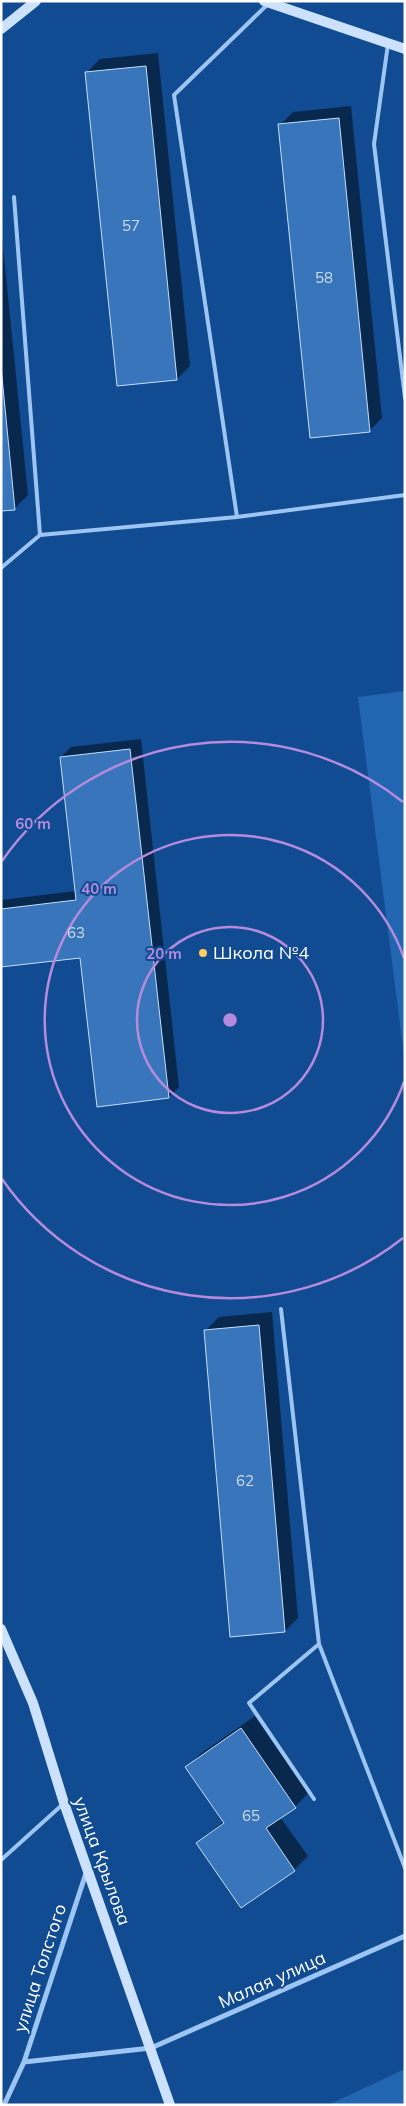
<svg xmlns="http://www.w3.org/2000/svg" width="406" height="2106" font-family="Mulish,sans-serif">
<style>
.green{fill:#2265b0}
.shadow{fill:#0007}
.building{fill:#3975ba;stroke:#c4dffd}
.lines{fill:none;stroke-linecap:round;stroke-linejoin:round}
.lane{stroke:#9cc5f3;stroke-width:4}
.street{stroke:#9cc5f3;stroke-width:5}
.secondary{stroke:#cbe1fd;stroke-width:10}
.ring{fill:none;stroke:#b68bdc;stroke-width:2.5}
.poi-dot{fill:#ffce5e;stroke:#114b91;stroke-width:2}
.labels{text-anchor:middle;stroke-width:4;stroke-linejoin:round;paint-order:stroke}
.number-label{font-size:15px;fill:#cedcee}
.poi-label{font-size:18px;fill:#fff;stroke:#114b91;text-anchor:start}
.street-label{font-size:18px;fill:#fff;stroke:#114b91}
.centre{fill:#b68bdc;stroke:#114b91;stroke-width:2.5}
.ring-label{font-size:15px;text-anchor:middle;font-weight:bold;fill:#b68bdc;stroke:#114b91;stroke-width:4;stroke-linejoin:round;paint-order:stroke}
</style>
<rect width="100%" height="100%" fill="#114b91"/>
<!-- green -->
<path class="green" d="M405,691V1063L358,697Z
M405,2069V2105H328Z"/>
<!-- shadow -->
<path class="shadow" d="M158,53L190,366L177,379L87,72L100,59Z
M351,106L382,418L369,431L280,125L293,112Z
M1,227L28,495L15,508L1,510Z
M141,739L179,1087L169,1097L81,957L1,966V900L76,891L61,757L71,747Z
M272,1312L298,1618L285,1631L206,1330L219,1317Z
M255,1716L308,1793L295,1807L280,1817L308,1856L294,1870L241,1906L197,1843L224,1821L187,1767L200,1754Z"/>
<!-- building -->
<path class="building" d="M146,66L177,380L117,386L85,72Z
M339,118L370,432L310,438L278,124Z
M1,367L15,510L1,511Z
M130,749L169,1098L97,1107L80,958L1,967V909L76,900L60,757Z
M259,1325L285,1632L230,1637L204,1330Z
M241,1728L296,1808L266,1828L295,1871L241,1908L196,1843L224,1823L185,1767Z"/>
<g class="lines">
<!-- lane -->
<path class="lane" d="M388,44L374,144L405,398
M14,197L40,535
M237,517L174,95L268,4
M1,568L40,535L237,517L405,495
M281,1309L319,1644L405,1868
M314,1799L249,1703L319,1644
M1,1860L62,1805"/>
<!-- street -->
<path class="street" d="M24,2062L151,2048L405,1936
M4,2105L24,2062L87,1870"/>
<!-- secondary -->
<path class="secondary" d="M264,1L405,49
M1,29L36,1
M1,1629L33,1703L64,1803L170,2105"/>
</g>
<!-- distance rings -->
<g class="ring">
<circle cx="230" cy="1020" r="93"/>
<path d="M404 1082A185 185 0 1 1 404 958"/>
<path d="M403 1238A278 278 0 0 1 2 1179M2 861A278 278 0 0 1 403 802"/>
</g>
<!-- markers -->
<circle class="poi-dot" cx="203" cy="953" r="5"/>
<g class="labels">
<!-- number labels -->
<g class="number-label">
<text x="131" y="231">57</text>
<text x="324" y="283">58</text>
<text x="76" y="938">63</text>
<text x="245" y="1486">62</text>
<text x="251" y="1821">65</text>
</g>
<!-- poi labels -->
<g class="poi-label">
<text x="213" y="959">Школа №4</text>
</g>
<!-- street labels -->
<g class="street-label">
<text transform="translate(102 1861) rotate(70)" y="6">улица Крылова</text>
<text transform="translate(40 1968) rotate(-72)" y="6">улица Толстого</text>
<text transform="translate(272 1980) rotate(-24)" y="6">Малая улица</text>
</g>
</g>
<circle cx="230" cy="1020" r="8" class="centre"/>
<g class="ring-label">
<text x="33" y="829">60 m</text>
<text x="99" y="894">40 m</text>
<text x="164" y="959">20 m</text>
</g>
<!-- border -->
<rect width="406" height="2106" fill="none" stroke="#ffffff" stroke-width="5"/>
</svg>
